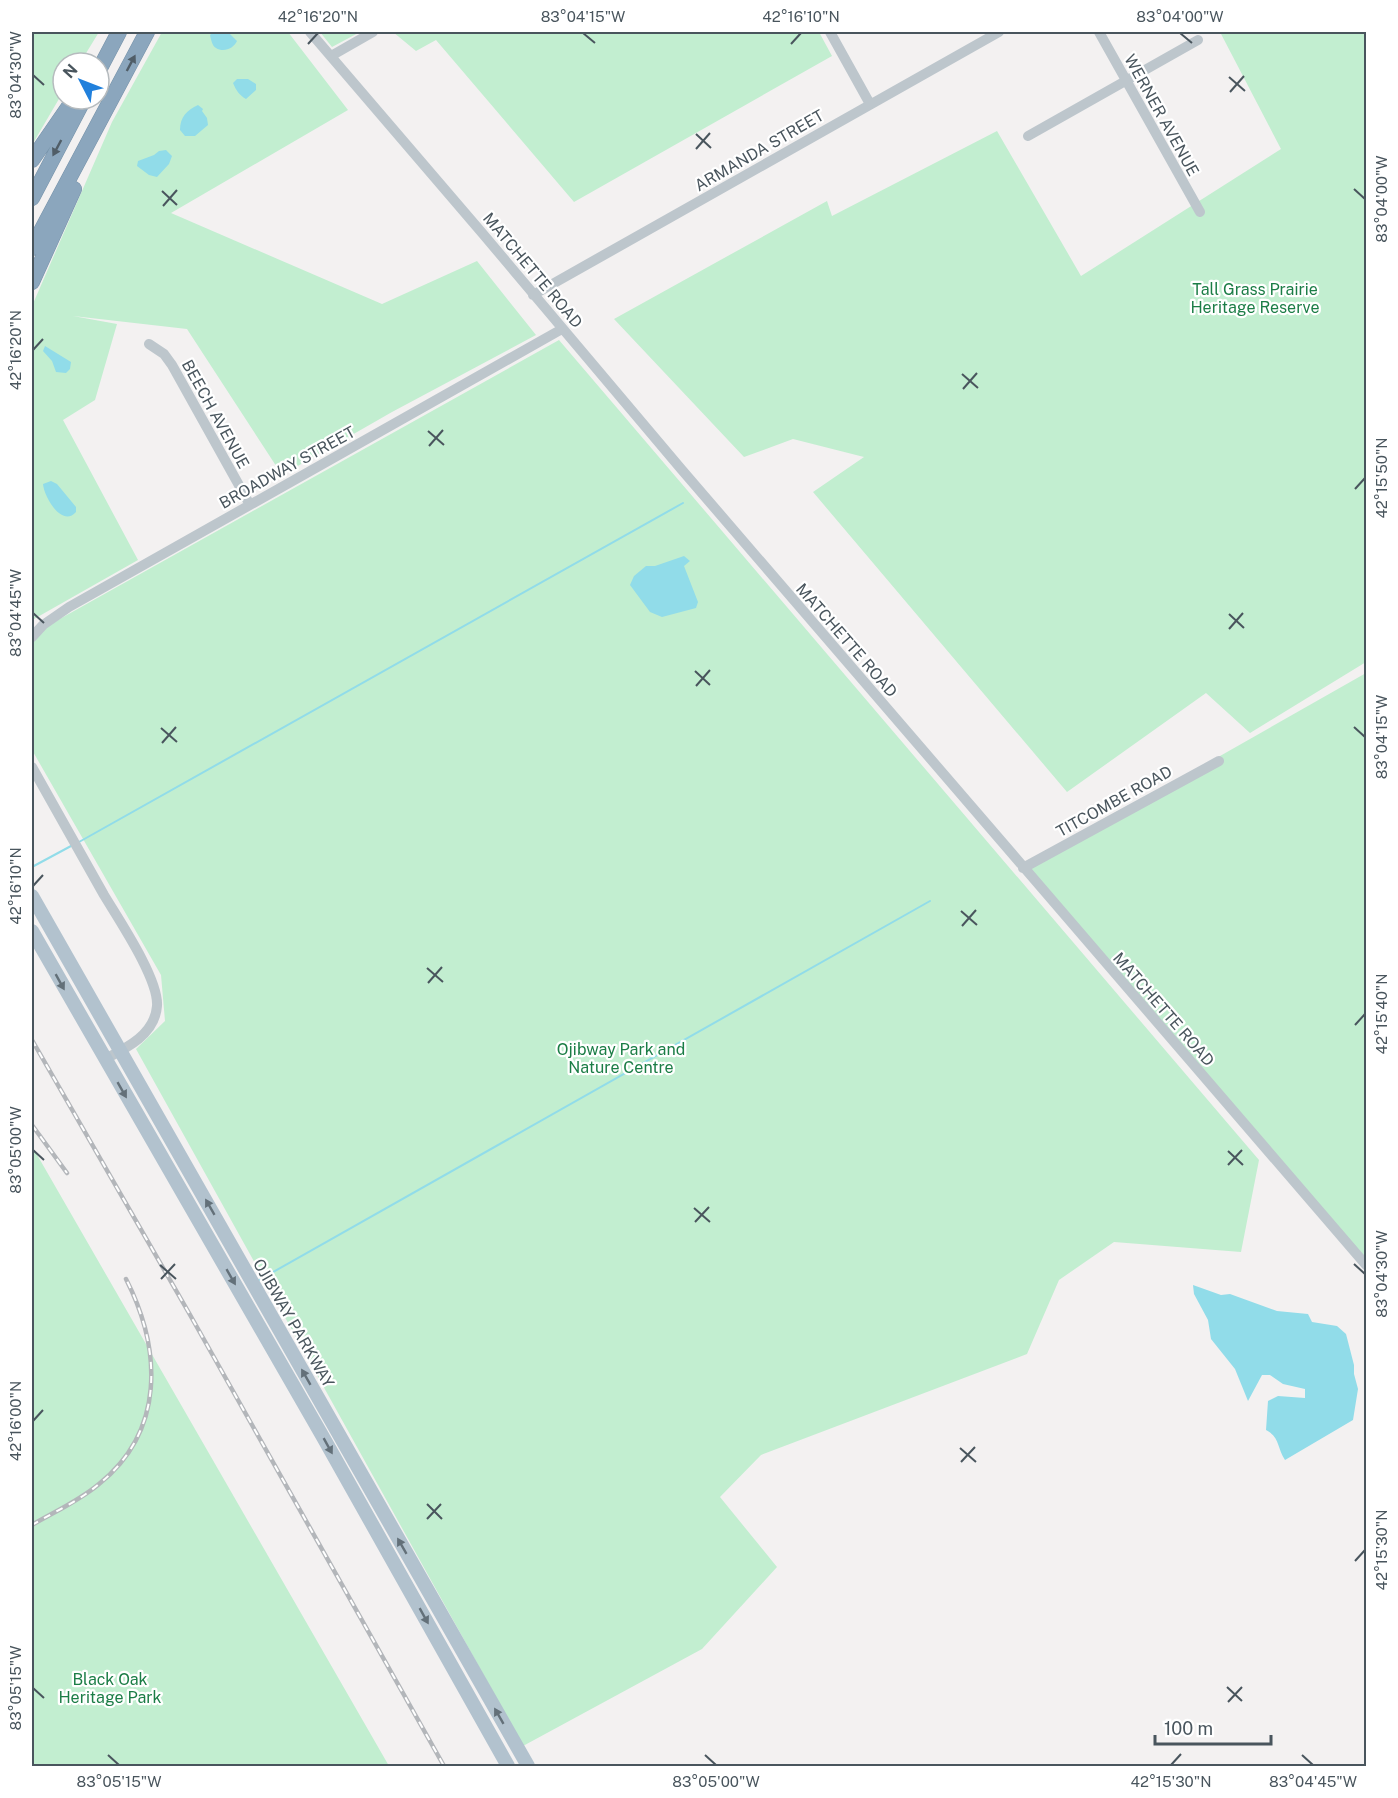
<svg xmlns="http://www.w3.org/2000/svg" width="1398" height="1798" font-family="'Public Sans',sans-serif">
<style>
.green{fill:#c2eed0}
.water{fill:#91dce9}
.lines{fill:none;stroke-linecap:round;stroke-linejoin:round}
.stream{stroke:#91dce9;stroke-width:2}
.highway-casing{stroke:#7692a9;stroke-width:16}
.minor{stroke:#bdc6cc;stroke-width:10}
.major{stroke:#b2c2ce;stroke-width:14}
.highway{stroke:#8ba6bd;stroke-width:15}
.rail-casing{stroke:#b3b6ba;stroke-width:4.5}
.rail{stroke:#fff;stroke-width:2;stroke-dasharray:7;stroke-linecap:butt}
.oneway{fill:#505d67}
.oneway2{fill:#637079}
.ticks{fill:none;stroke:#49555d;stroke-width:2}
.labels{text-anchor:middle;stroke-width:4.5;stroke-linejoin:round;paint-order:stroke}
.street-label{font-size:16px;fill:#49555d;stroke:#fff}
.park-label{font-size:16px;fill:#1b7d46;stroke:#fff}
.neatline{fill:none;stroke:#49555d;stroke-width:2}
.ticks-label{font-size:15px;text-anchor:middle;fill:#49555d}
</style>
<rect width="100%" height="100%" fill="#f3f1f1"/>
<!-- green -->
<path class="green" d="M32,32H99L80,63H63V92L32,145Z
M162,32H288L348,110L171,213L382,304L477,261L536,335L392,412L282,475L187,329L73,316L117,324L95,400L63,420L138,560L34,619L32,615V306L112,122Z
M320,32H360L332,47Z
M393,32H819L832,56L574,202L436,40L416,51Z
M1220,32H1366V662L1250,733L1206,693L1067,792L813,492L864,457L793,439L744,457L614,319L827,201L832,216L997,131L1081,276L1281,149Z
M559,340L1259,1160L1241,1252L1114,1242L1059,1280L1027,1354L761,1455L720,1497L777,1567L702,1649L523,1746L136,1049L165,1021L161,975L32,750V645L40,630Z
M1366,673V1262L1023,868Z
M32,1146L389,1766H32Z"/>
<!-- water -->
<path class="water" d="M213,32H228L237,41C234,48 224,53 216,48C212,46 211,39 210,35Z
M237,79H248L256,84V90L246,99C239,95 236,90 233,83Z
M198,105L203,109L202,111L207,118L208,125L195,136H185L180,130C180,117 187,110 198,105Z
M166,150L172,156L169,164L157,177L149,175L137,166L138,161L154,155L159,151Z
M45,346L71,362L70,369L66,373L56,372L52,361L43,351Z
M51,481L57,484L76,507V512C62,528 44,497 43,484Z
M684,556L690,561L684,566L698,602L696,608L662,617L650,612L630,585L634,576L646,566H655Z
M1193,1285L1221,1295L1230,1294L1277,1311L1308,1314L1312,1322L1337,1326L1346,1334L1354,1365V1374L1358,1389L1353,1420L1285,1460C1277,1448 1280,1437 1266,1430L1268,1401L1278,1396L1305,1398V1389L1283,1384L1270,1375H1262L1248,1401L1235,1369L1211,1339L1208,1320L1194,1294Z"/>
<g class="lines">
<!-- stream -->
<path class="stream" d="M79,842L683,503
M32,867L71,846
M259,1280L930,901"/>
<defs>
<path id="highway" d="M99,70L119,32
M32,160L74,99
M32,198L84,99
M32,248L147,32
M32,282L74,189"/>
</defs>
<!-- highway casing -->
<use href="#highway" class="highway-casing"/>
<!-- minor -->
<path class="minor" d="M310,32L483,234L682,470L1366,1265
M830,32L870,104
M1099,32L1200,212
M331,56L373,32
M1028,136L1198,40
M533,295L999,32
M149,344L164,354L172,365L250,505
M32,637L43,625L69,607L562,329
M32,767C56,810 80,852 104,895C119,920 159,979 157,1006C155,1034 127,1048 105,1059
M1023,868L1219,761"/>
<!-- major -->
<path class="major" d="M32,896L528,1766
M32,931L323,1437L508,1766"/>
<!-- highway -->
<use href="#highway" class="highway"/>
<defs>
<path id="rail" d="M32,1040L189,1313L444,1766
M32,1125L67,1173
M32,1525C54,1512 79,1501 99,1484C165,1431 162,1350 126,1279"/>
</defs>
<!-- rail casing -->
<use href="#rail" class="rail-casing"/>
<!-- rail -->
<use href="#rail" class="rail"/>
</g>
<!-- one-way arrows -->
<defs><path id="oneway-solid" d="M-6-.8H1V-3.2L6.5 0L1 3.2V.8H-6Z" transform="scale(1.5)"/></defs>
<g class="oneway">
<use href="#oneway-solid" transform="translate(131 63) rotate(-62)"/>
<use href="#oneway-solid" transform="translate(57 148) rotate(118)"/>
</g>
<g class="oneway2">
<use href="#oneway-solid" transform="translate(60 982) rotate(61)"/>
<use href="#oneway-solid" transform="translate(122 1090) rotate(60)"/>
<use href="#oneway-solid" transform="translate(210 1207) rotate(-120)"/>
<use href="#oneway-solid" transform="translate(231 1277) rotate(60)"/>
<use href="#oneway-solid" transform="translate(306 1377) rotate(-120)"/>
<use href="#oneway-solid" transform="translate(328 1446) rotate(61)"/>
<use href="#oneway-solid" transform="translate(402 1546) rotate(-120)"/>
<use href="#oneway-solid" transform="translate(424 1616) rotate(61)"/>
<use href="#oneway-solid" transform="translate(499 1716) rotate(-120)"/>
</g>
<!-- ticks -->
<path class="ticks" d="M583,33L595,43M1180,33L1192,43M308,44L318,33M791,44L801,33M33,75L44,85M1229,77L1245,91M1230,92L1244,76M696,134L711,148M696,149L710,133M1354,189L1365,199M162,191L177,205M163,206L177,190M33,350L43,339M962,374L978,388M963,389L977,373M428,431L444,445M429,446L443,430M1355,489L1365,478M33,613L44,623M1229,614L1244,628M1229,629L1243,613M695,671L710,685M696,686L710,670M1354,727L1365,737M161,728L177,742M162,743L176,727M33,886L43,875M961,911L977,925M962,926L976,910M427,968L443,982M428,983L442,967M1355,1025L1365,1014M33,1150L44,1160M1228,1151L1243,1165M1228,1165L1242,1150M694,1208L710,1222M695,1222L709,1207M1354,1264L1365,1274M160,1265L176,1279M161,1279L175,1264M33,1421L43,1410M960,1448L976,1462M961,1462L975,1447M427,1504L442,1519M427,1519L441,1504M1355,1561L1365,1550M1227,1687L1242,1701M33,1688L44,1698M1228,1702L1242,1687M108,1755L119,1765M705,1755L716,1765M1302,1755L1313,1765M1171,1765L1181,1754"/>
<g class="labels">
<!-- street labels -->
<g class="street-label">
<text transform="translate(1162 115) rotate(61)" y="6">WERNER AVENUE</text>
<text transform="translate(759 150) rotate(-30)" y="6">ARMANDA STREET</text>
<text transform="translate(533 270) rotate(50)" y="6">MATCHETTE ROAD</text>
<text transform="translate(216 414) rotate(61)" y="6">BEECH AVENUE</text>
<text transform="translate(287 467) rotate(-29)" y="6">BROADWAY STREET</text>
<text transform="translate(847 640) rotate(49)" y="6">MATCHETTE ROAD</text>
<text transform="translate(1114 801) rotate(-29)" y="6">TITCOMBE ROAD</text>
<text transform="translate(1164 1009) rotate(49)" y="6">MATCHETTE ROAD</text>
<text transform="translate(294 1323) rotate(60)" y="6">OJIBWAY PARKWAY</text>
</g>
<!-- park labels -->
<g class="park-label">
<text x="1255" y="295">Tall Grass Prairie<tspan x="1255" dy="18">Heritage Reserve</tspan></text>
<text x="621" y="1055">Ojibway Park and<tspan x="621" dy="18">Nature Centre</tspan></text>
<text x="110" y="1685">Black Oak<tspan x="110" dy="18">Heritage Park</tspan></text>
</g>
</g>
<!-- border -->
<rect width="1398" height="1798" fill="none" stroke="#ffffff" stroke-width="66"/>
<!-- north arrow -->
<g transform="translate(81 81) rotate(312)"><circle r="28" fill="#ffffff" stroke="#b6bbbe" stroke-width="1.5"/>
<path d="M0-4.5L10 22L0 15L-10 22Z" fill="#2180dc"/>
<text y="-9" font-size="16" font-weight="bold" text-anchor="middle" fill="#49555d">N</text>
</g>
<!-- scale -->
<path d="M1155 1735v9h116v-9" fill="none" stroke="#49555d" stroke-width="3"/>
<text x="1164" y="1735" font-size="18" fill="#49555d" stroke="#ffffff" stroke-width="4.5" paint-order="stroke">100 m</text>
<rect x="33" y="33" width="1332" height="1732" class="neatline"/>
<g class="ticks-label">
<text x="318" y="22">42°16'20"N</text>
<text x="583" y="22">83°04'15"W</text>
<text x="801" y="22">42°16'10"N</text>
<text x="1180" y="22">83°04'00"W</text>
<text transform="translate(16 75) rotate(-90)" y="5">83°04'30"W</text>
<text transform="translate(1382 199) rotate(-90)" y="5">83°04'00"W</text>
<text transform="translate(16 350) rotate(-90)" y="5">42°16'20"N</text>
<text transform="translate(1382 478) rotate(-90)" y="5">42°15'50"N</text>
<text transform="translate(16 613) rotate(-90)" y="5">83°04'45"W</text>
<text transform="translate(1382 737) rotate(-90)" y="5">83°04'15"W</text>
<text transform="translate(16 886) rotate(-90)" y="5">42°16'10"N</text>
<text transform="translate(1382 1014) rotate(-90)" y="5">42°15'40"N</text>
<text transform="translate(16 1150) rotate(-90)" y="5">83°05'00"W</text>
<text transform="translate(1382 1274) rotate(-90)" y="5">83°04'30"W</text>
<text transform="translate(16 1421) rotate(-90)" y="5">42°16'00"N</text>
<text transform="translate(1382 1550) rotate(-90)" y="5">42°15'30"N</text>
<text transform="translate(16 1688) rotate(-90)" y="5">83°05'15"W</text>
<text x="119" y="1787">83°05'15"W</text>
<text x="716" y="1787">83°05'00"W</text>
<text x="1171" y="1787">42°15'30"N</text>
<text x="1313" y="1787">83°04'45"W</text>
</g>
</svg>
